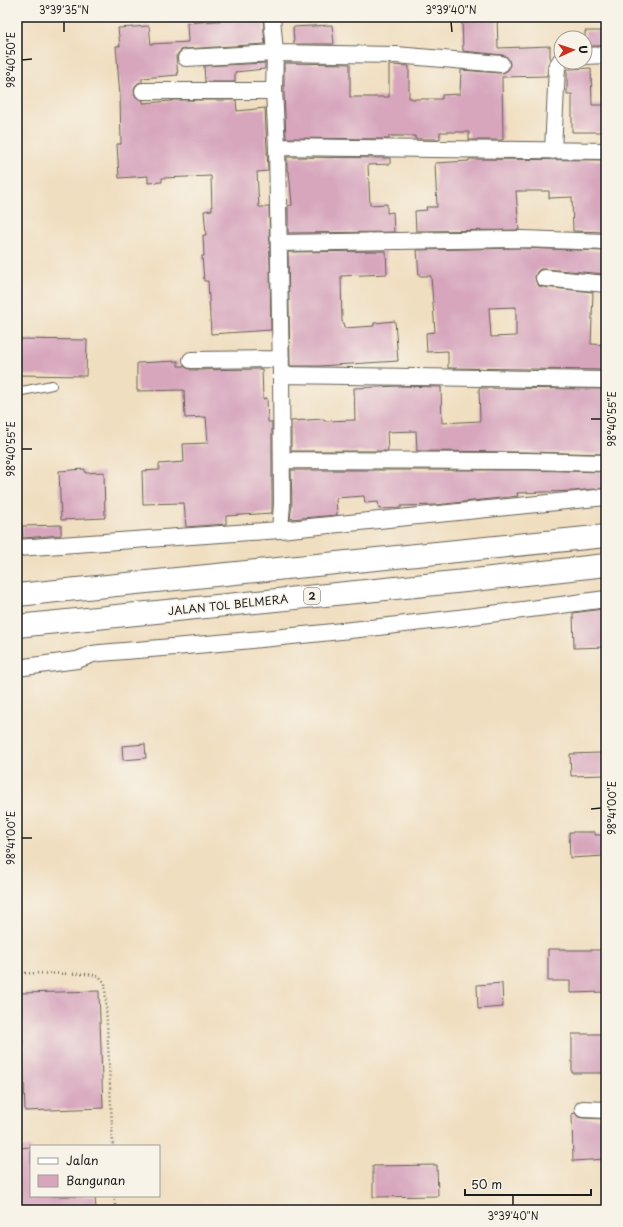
<svg xmlns="http://www.w3.org/2000/svg" width="623" height="1227" font-family="'Playpen Sans',sans-serif">
<style>
.building{fill:#d7a6bd;fill-rule:evenodd}
.lines{fill:none;stroke-linecap:round;stroke-linejoin:round}
.service-casing{stroke:#666055;stroke-width:10}
.minor-casing{stroke:#666055;stroke-width:18}
.motorway-casing{stroke:#666055;stroke-width:24}
.path{stroke:#666055;stroke-width:2.5;stroke-dasharray:1 3;stroke-linecap:butt}
.service{stroke:#fff;stroke-width:8}
.minor{stroke:#fff;stroke-width:16}
.motorway{stroke:#fff;stroke-width:22}
.ticks{fill:none;stroke:#1c1c1c;stroke-width:1.5}
.labels{text-anchor:middle;stroke-width:3.5;stroke-linejoin:round;paint-order:stroke}
.shield{fill:#f7f3e8;stroke:#5e5c59;stroke-width:1}
.shield-label{font-size:10px;font-weight:bold;fill:#1c1c1c}
.street-label{font-size:11px;fill:#1c1c1c;stroke:#f7f3e8}
.neatline{fill:none;stroke:#1c1c1c;stroke-width:1.5}
.ticks-label{font-size:10px;text-anchor:middle;fill:#1c1c1c}
</style>
<rect width="100%" height="100%" fill="#f7f3e8"/>
<filter id="ink" filterUnits="userSpaceOnUse"><feTurbulence type="fractalNoise" baseFrequency=".025" numOctaves="2"/><feDisplacementMap in="SourceGraphic" scale="8" xChannelSelector="R" yChannelSelector="G"/><feConvolveMatrix kernelMatrix="1 2 1 2 8 2 1 2 1" color-interpolation-filters="sRGB"/></filter>
<filter id="wash" filterUnits="userSpaceOnUse"><feTurbulence type="fractalNoise" baseFrequency=".012" numOctaves="4" result="noise"/><feDisplacementMap in="SourceGraphic" scale="16" xChannelSelector="R" yChannelSelector="G"/><feGaussianBlur stdDeviation="0.9" result="paint"/><feColorMatrix in="noise" values="0 0 0 0 0 0 0 0 0 0 0 0 0 0 0 0 0 1.4 0 .05"/><feComposite in="paint" operator="in"/></filter>
<g filter="url(#wash)">
<rect width="100%" height="100%" fill="#f0dec0"/>
<g id="blocks">
<!-- building -->
<path class="building" d="M230,17H263L265,44L185,49L181,50L176,56L178,75L142,78V82L138,83L135,86L134,91L135,96L139,99L143,100V103L172,101V100H236L237,111L265,108L268,171L257,172L259,207H269L271,330L211,334L208,281H204L202,256H204L203,235H206L204,211L212,210L211,176L162,178V182L148,183V176L119,178L117,144H121L120,96L116,46H120L118,28L149,26L151,44L188,42L187,23L230,20Z
M462,17H497L498,48L550,46V59L548,65L547,76L502,77L503,140H469V132H440V139H415V136H389V139L286,138L284,91V63L350,64V97H389V65L409,66V98H412V99H442V95L460,94L461,70L500,73L505,72L509,69L510,64L509,60L506,56L502,55L463,51Z
M332,25L334,44H294L293,27Z
M585,31H606V46H585Z
M265,63V69L235,72V82H205L204,66Z
M591,68L592,105H606V132H572V94H567V69Z
M287,157L390,158V164L368,165L370,205L387,204V213L393,212L394,232L288,233V206L292,205L289,171H287Z
M469,159L606,160V232L573,231L572,197L549,198V191H516L519,230L416,231L415,211L427,210L426,207H437L435,163L469,161Z
M522,248L606,251V274L545,269H540L537,272L535,277L536,282L539,286L543,287L593,292L591,344L606,345V370L448,368V351L427,352L426,333L435,332L431,276H419L417,250ZM516,307V336L491,337L489,308Z
M386,251L387,274L341,276L342,322H343L344,328L374,326V323L395,321L398,361L319,366H290L288,252Z
M17,339L87,340L86,376L17,375Z
M178,361V366H184L187,368L191,370L262,369L263,399L267,398L268,422H272V513L226,516V524L186,527L184,503L143,504L142,471L159,470V464L184,462L183,444L208,443L206,417L185,418L184,390L137,391V363Z
M399,386L441,387L442,423L480,421L479,388L606,389V454L526,452L417,451L416,431L387,432L388,451H291V421L324,419V421L355,420L354,388Z
M85,469V473L104,472L105,518L61,520L59,471Z
M291,470H526L606,472V488L574,491L517,493L518,496L436,505L401,506V508L379,509L378,502L365,503L364,496L336,498L337,515L290,519L292,504Z
M61,525V535L23,538L22,526Z
M602,609V613L606,612V647L574,648L573,613Z
M145,744L146,758L123,760L122,746Z
M600,753V755H606V775L571,776L570,754Z
M569,832H595V835H606V856L570,858Z
M548,949H566V950H606V992L570,993V981H548Z
M502,983L503,1007L478,1009L477,985Z
M99,991L103,1108L25,1111L21,993Z
M572,1034H606V1073H572Z
M575,1113L578,1117L582,1118L606,1119V1159L573,1161L572,1114Z
M31,1147V1196H95L96,1210H17V1148Z
M437,1165L438,1196L373,1197V1166Z"/>
</g>
</g>
<g filter="url(#ink)">
<use href="#blocks" fill-opacity="0" stroke="#666055" stroke-width="1"/>
<g class="lines">
<defs>
<path id="service" d="M17,392L52,385"/>
<path id="minor" d="M585,56L606,55
M186,58L275,53L396,55L501,64
M143,91H274
M277,147L606,151
M553,151L557,66L561,60
M279,243L522,239L606,242
M544,278L606,284
M191,360L281,359
M281,375L606,380
M282,460L526,461L606,463
M280,530L606,497
M17,548L280,530L282,504L281,375L277,147L274,91L275,53L272,17
M17,668L77,660L93,654L100,653C269,640 438,622 606,599
M583,1109L606,1110"/>
<path id="motorway" d="M17,595L606,536
M17,626L465,581L606,565"/>
</defs>
<!-- service casing -->
<use href="#service" class="service-casing"/>
<!-- minor casing -->
<use href="#minor" class="minor-casing"/>
<!-- motorway casing -->
<use href="#motorway" class="motorway-casing"/>
<!-- path -->
<path class="path" d="M17,973L87,974L99,976L105,983L113,1146
M115,1196V1210"/>
<!-- service -->
<use href="#service" class="service"/>
<!-- minor -->
<use href="#minor" class="minor"/>
<!-- motorway -->
<use href="#motorway" class="motorway"/>
</g>
</g>
<!-- ticks -->
<path class="ticks" d="M64,22V32M451,22L452,32M22,60L32,59M591,419H601M22,449H32M591,809L601,808M22,838H32M513,1195V1205"/>
<g class="labels">
<!-- shield labels -->
<rect class="shield" x="304" y="588" width="16" height="16" rx="3"/>
<g class="shield-label">
<text x="312" y="600">2</text>
</g>
<!-- street labels -->
<g class="street-label">
<text transform="translate(228 605) rotate(-6)" y="4">JALAN TOL BELMERA</text>
</g>
</g>
<!-- margin -->
<rect width="623" height="1227" fill="none" stroke="#f7f3e8" stroke-width="44"/>
<!-- legend -->
<rect x="30" y="1145" width="130" height="52" fill="#f7f3e8" stroke="#9f9d96"/>
<rect x="38" y="1158" width="20" height="6" fill="#ffffff" stroke="#9f9d96"/>
<text x="66" y="1165" font-size="12" fill="#1c1c1c">Jalan</text>
<rect x="38" y="1175" width="20" height="12" fill="#d7a6bd" stroke="#9f9d96"/>
<text x="66" y="1185" font-size="12" fill="#1c1c1c">Bangunan</text>
<!-- north arrow -->
<g transform="translate(573 50) rotate(87)"><circle r="19" fill="#f7f3e8" stroke="#9f9d96"/>
<path d="M0-3L7 15L0 10L-7 15Z" fill="#c8321e"/>
<text y="-6" font-size="11" font-weight="bold" text-anchor="middle" fill="#1c1c1c">U</text>
</g>
<!-- scale -->
<path d="M465 1189v6h126v-6" fill="none" stroke="#1c1c1c" stroke-width="2"/>
<text x="471" y="1189" font-size="12" fill="#1c1c1c" stroke="#f7f3e8" stroke-width="3" paint-order="stroke">50 m</text>
<rect x="22" y="22" width="579" height="1183" class="neatline"/>
<g class="ticks-label">
<text x="64" y="14">3°39'35"N</text>
<text x="451" y="14">3°39'40"N</text>
<text transform="translate(11 60) rotate(-90)" y="4">98°40'50"E</text>
<text transform="translate(612 419) rotate(-90)" y="4">98°40'55"E</text>
<text transform="translate(11 449) rotate(-90)" y="4">98°40'55"E</text>
<text transform="translate(612 808) rotate(-90)" y="4">98°41'00"E</text>
<text transform="translate(11 838) rotate(-90)" y="4">98°41'00"E</text>
<text x="513" y="1220">3°39'40"N</text>
</g>
</svg>
